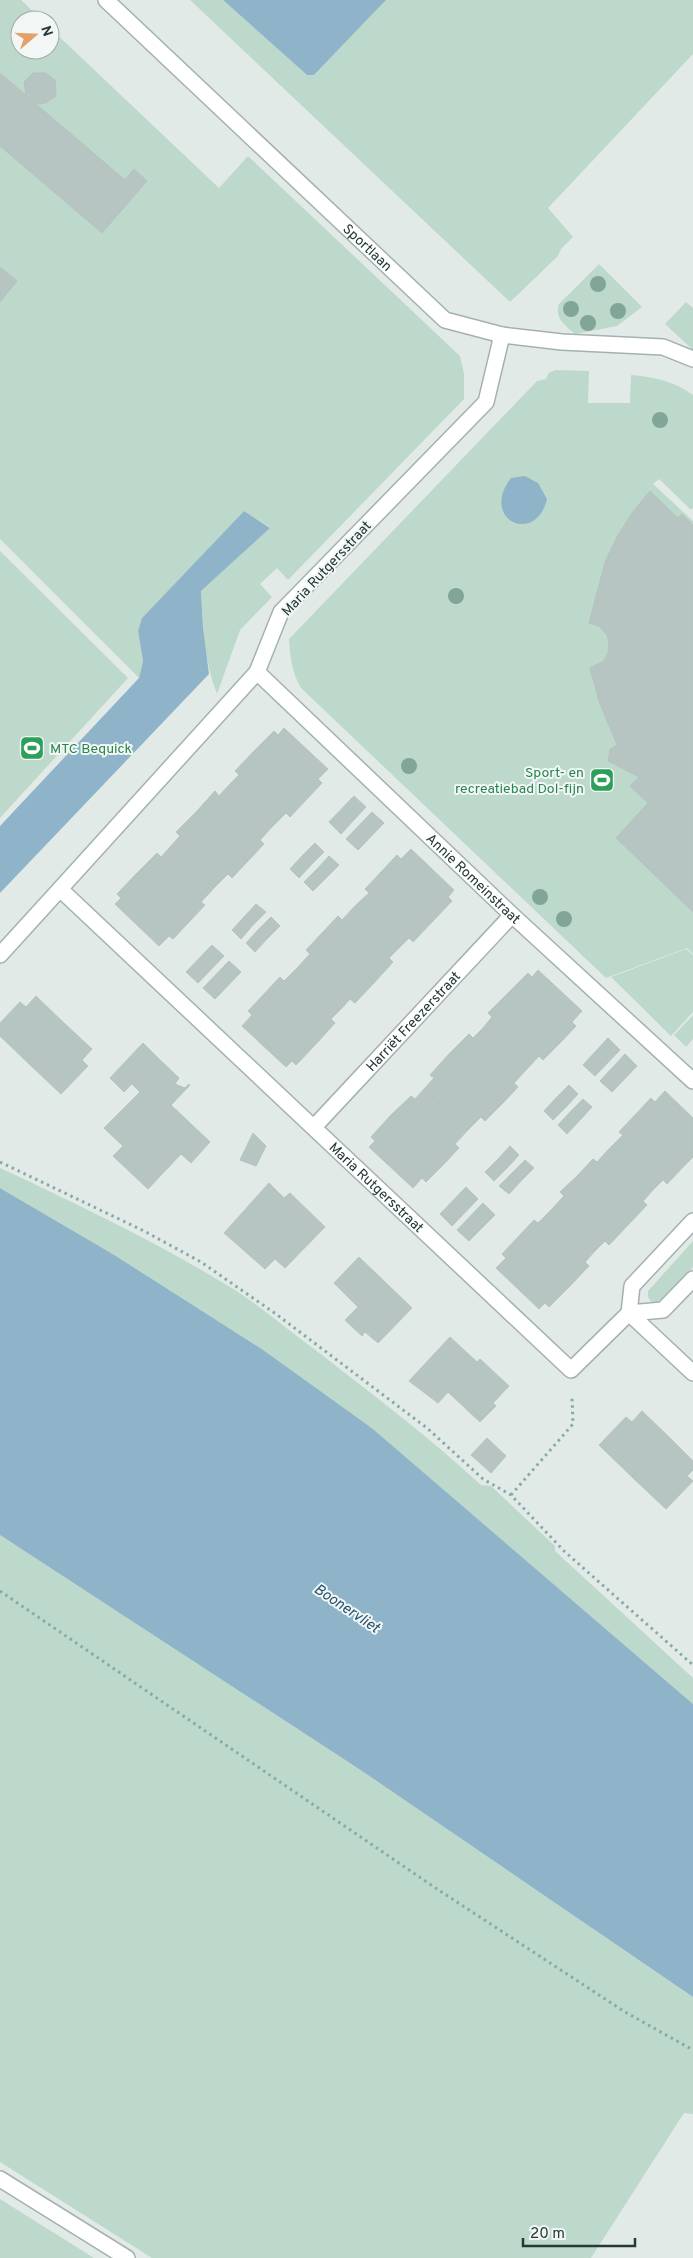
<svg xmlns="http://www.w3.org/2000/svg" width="693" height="2258" font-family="Overpass,sans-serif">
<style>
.green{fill:#bdd9cb}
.water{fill:#8fb4ca}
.building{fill:#b7c5c2;stroke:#b5c3c0}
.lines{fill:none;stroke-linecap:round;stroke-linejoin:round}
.lane-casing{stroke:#a5b1b0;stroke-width:18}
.street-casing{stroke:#a5b1b0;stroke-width:18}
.path{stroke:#86aba7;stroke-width:3;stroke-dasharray:2.5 4;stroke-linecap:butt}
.lane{stroke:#fff;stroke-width:15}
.street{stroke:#fff;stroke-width:15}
.tree{fill:#81a597}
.labels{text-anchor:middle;stroke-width:4;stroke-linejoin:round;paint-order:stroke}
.street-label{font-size:14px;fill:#243938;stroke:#f2f7f6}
.leisure-label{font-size:14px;fill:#27864d;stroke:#f2f7f6;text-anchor:start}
.water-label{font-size:15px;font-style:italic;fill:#24526f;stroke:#f2f7f6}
</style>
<rect width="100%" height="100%" fill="#e2eae8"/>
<!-- green -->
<path class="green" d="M0,0H21L42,20H20V50H50V28L219,188L248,156L460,356L464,374V399L288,580L277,568L260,584L272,597L240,630L217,694C204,661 203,626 201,591L270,527L244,511L142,618L138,631L143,661L139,678L0,539Z
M190,0H223L307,75H314L386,0H693V54L548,208L573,237L561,249L558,256L510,302Z
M599,264L642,307L617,326L575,334C565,325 554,318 559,304Z
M686,302L693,308V350L665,324Z
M555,370L589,371L588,403H630L631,375C654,377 674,381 693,395V508L691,510L659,479L653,484L693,521V954L687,948L606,978L301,688C292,673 290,656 289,639L537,381L546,379L549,373Z
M0,551L128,678L0,818Z
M686,949L693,955V1012L671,1036L611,977Z
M693,1015V1039L686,1047L674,1035Z
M0,1168C80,1205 160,1244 235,1290C262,1308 288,1330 314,1349C371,1393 428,1436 481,1485L491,1486L555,1546V1551L693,1678V1704L373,1429L111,1253L0,1188Z
M693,1241V1267L659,1303H652L648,1297V1291Z
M0,1535L362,1771L693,1997V2114L684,2113L591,2258H152L0,2162Z
M0,2199L94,2258H0Z"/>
<!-- water -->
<path class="water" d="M223,0H386L314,75H307Z
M525,476L538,483L547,499C536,546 479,520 511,478Z
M244,511L270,528L201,591L203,627L209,674L0,893V826L139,678L143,661L138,631L142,618Z
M0,1188L111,1253L263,1350L373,1429L693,1704V1997L362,1771L0,1535Z"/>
<!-- building -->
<path class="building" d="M0,73L26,95L24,82L33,73H46L55,80L56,96L46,103L36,104L125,180L134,169L147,181L102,233L0,146Z
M0,267L17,281L0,302Z
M650,491L678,518L682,514L693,525V912L616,838L648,803L630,786L639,777L608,761L610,749L617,745L599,701L590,668L604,661L608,653L609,642L607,635L599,626L589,623L605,562L617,537L632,513Z
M284,728L328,769L318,779L322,783L306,800L254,751L274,731L278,735Z
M254,751L306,800L290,817L286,813L272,827L229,785L239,775L235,771Z
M229,785L272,827L260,840L264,844L248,861L196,812L215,791L219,796Z
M354,796L366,807L341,834L329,822Z
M196,812L248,861L232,878L228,874L214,888L170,847L180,836L176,832Z
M372,812L384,823L358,850L346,839Z
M315,843L324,852L312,864L302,856Z
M170,847L214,888L201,902L205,905L189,922L137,873L157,853L161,857Z
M411,849L454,890L448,897L452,901L432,922L381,872L397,855L401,859Z
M302,856L312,864L299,878L290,869Z
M329,856L339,865L326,878L317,869Z
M317,869L326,878L313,891L304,882Z
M381,872L432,922L413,942L409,938L399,948L355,906L369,893L365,889Z
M137,873L189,922L173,939L169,936L159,946L115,904L121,898L117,894Z
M256,904L266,912L253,925L244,917Z
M355,906L399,948L389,958L393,962L374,983L322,933L338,916L342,920Z
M244,917L253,925L241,939L232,930Z
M271,917L280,926L267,939L258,930Z
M258,930L267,939L255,952L246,943Z
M322,933L374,983L355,1003L350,999L341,1009L297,968L310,954L306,950Z
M212,945L224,956L198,983L186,972Z
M229,961L241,972L215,999L203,988Z
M297,968L341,1009L331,1019L335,1023L316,1044L264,994L280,977L284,981Z
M538,970L582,1011L572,1022L576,1026L560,1043L508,993L528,973L532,977Z
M508,993L560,1043L543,1060L539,1056L526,1070L483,1028L492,1017L488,1013Z
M264,994L316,1044L296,1065L292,1061L286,1067L242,1026L252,1015L248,1011Z
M36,996L64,1023L27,1062L0,1036V1023L20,1002L26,1007Z
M64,1023L92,1049L82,1060L88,1066L61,1094L27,1062Z
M483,1028L526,1070L514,1083L518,1087L502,1104L449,1054L469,1034L473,1038Z
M608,1038L620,1050L595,1076L583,1065Z
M143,1043L157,1057L124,1092L110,1078Z
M449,1054L502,1104L485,1121L481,1117L468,1130L424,1089L434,1078L430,1075Z
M625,1054L637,1066L612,1092L600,1081Z
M157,1057L179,1078L175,1084L185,1088L189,1084L190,1085L171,1105L210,1142L191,1163L181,1154L148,1189L113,1156L123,1146L104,1128L140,1092L132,1084Z
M569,1085L578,1094L566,1107L556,1098Z
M424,1089L468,1130L455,1144L459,1148L443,1165L391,1115L411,1096L415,1099Z
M665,1091L693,1118V1157L686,1164L635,1115L651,1098L655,1102Z
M556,1098L566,1107L553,1120L544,1111Z
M583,1099L592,1107L580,1120L571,1111Z
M571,1111L580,1120L567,1134L558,1125Z
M391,1115L443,1165L426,1182L422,1178L413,1188L369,1147L375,1141L371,1137Z
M635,1115L686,1164L667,1184L663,1180L653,1190L609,1149L623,1135L619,1132Z
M253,1133L266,1146L256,1166L240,1160Z
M510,1146L519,1155L507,1168L498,1159Z
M609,1149L653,1190L643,1201L647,1205L628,1225L577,1176L593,1159L597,1162Z
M498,1159L507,1168L494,1181L485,1172Z
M525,1160L534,1168L521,1181L512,1173Z
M512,1173L521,1181L509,1194L499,1186Z
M577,1176L628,1225L609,1245L605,1241L595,1251L551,1210L564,1196L560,1192Z
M269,1183L284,1198L290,1193L325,1227L285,1268L275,1259L265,1269L224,1233Z
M466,1187L478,1199L452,1226L440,1214Z
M483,1203L495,1215L469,1241L457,1230Z
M551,1210L595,1251L585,1262L589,1266L570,1286L518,1237L534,1220L538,1223Z
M518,1237L570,1286L549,1307L545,1303L539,1309L496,1268L506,1258L502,1254Z
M359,1257L412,1308L378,1343L365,1332L362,1336L345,1320L358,1307L334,1283Z
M450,1337L477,1362L480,1359L509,1386L493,1403L496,1406L480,1422L448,1392L438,1403L409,1381Z
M642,1411L670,1438L632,1477L599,1445L626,1417L632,1422Z
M487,1438L506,1456L491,1473L471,1455Z
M670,1438L693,1461V1470L687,1476L693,1481L666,1509L632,1477Z"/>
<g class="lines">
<defs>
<path id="lane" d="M0,2179L127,2258"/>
<g id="street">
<path id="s1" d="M106,0L445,320L502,335L562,342L663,347L693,359"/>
<path id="s2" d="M502,335L486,402L281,612L257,672L60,889L571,1370L629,1313L693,1373"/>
<path id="s3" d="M257,672L512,915L693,1081"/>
<path d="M0,955L60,889"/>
<path id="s4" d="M314,1127L512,915"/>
<path d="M693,1221L632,1286L629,1313L663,1310L693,1279"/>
</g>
</defs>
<!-- lane casing -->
<use href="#lane" class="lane-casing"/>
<!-- street casing -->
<use href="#street" class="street-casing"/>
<!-- path -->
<path class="path" d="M0,1162L144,1231L201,1262L276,1314L427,1428L483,1479L511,1495L564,1551L693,1665
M511,1495L573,1424L572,1396
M0,1591L434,1887L625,2012L693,2050"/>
<!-- lane -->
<use href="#lane" class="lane"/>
<!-- street -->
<use href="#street" class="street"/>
</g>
<!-- trees -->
<g class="tree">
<circle cx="598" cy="284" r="8"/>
<circle cx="571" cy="309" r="8"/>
<circle cx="618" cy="311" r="8"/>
<circle cx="588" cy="323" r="8"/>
<circle cx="660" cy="420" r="8"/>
<circle cx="456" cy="596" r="8"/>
<circle cx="409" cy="766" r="8"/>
<circle cx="540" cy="897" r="8"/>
<circle cx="564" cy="919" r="8"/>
</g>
<!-- icons -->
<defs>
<symbol id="stadium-square" viewBox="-11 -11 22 22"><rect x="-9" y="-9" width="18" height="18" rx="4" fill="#2e9e5b" stroke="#f2f7f6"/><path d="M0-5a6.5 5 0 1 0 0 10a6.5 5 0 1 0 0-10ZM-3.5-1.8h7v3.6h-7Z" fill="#fff"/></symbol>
</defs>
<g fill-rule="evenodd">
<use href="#stadium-square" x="18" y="734" width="28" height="28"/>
<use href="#stadium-square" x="588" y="766" width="28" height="28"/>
</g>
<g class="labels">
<!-- street labels -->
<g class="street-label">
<text dy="5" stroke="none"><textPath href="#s1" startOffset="360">Sportlaan</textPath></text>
<text transform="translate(326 568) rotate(-47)" y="5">Maria Rutgersstraat</text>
<text dy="5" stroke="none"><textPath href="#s3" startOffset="299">Annie Romeinstraat</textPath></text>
<text dy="5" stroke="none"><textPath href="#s4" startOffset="145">Harriët Freezerstraat</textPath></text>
<text dy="5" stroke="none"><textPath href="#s2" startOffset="1155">Maria Rutgersstraat</textPath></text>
</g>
<!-- leisure labels -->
<g class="leisure-label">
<text x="50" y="753">MTC Bequick</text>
<text x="584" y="777" text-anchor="end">Sport- en<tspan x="584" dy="16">recreatiebad Dol-fijn</tspan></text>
</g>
<!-- water labels -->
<g class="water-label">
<text transform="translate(347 1608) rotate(34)" y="5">Boonervliet</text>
</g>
</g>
<!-- north arrow -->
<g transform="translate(35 35) rotate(71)"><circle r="24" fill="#f2f7f6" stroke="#a0abaa"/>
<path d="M0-4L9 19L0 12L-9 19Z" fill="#e3a067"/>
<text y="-8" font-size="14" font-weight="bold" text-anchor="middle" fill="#243938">N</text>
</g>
<!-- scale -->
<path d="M523 2238v8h112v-8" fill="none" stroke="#243938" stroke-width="2.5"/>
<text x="530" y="2238" font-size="15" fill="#243938" stroke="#f2f7f6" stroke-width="4" paint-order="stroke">20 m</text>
</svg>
